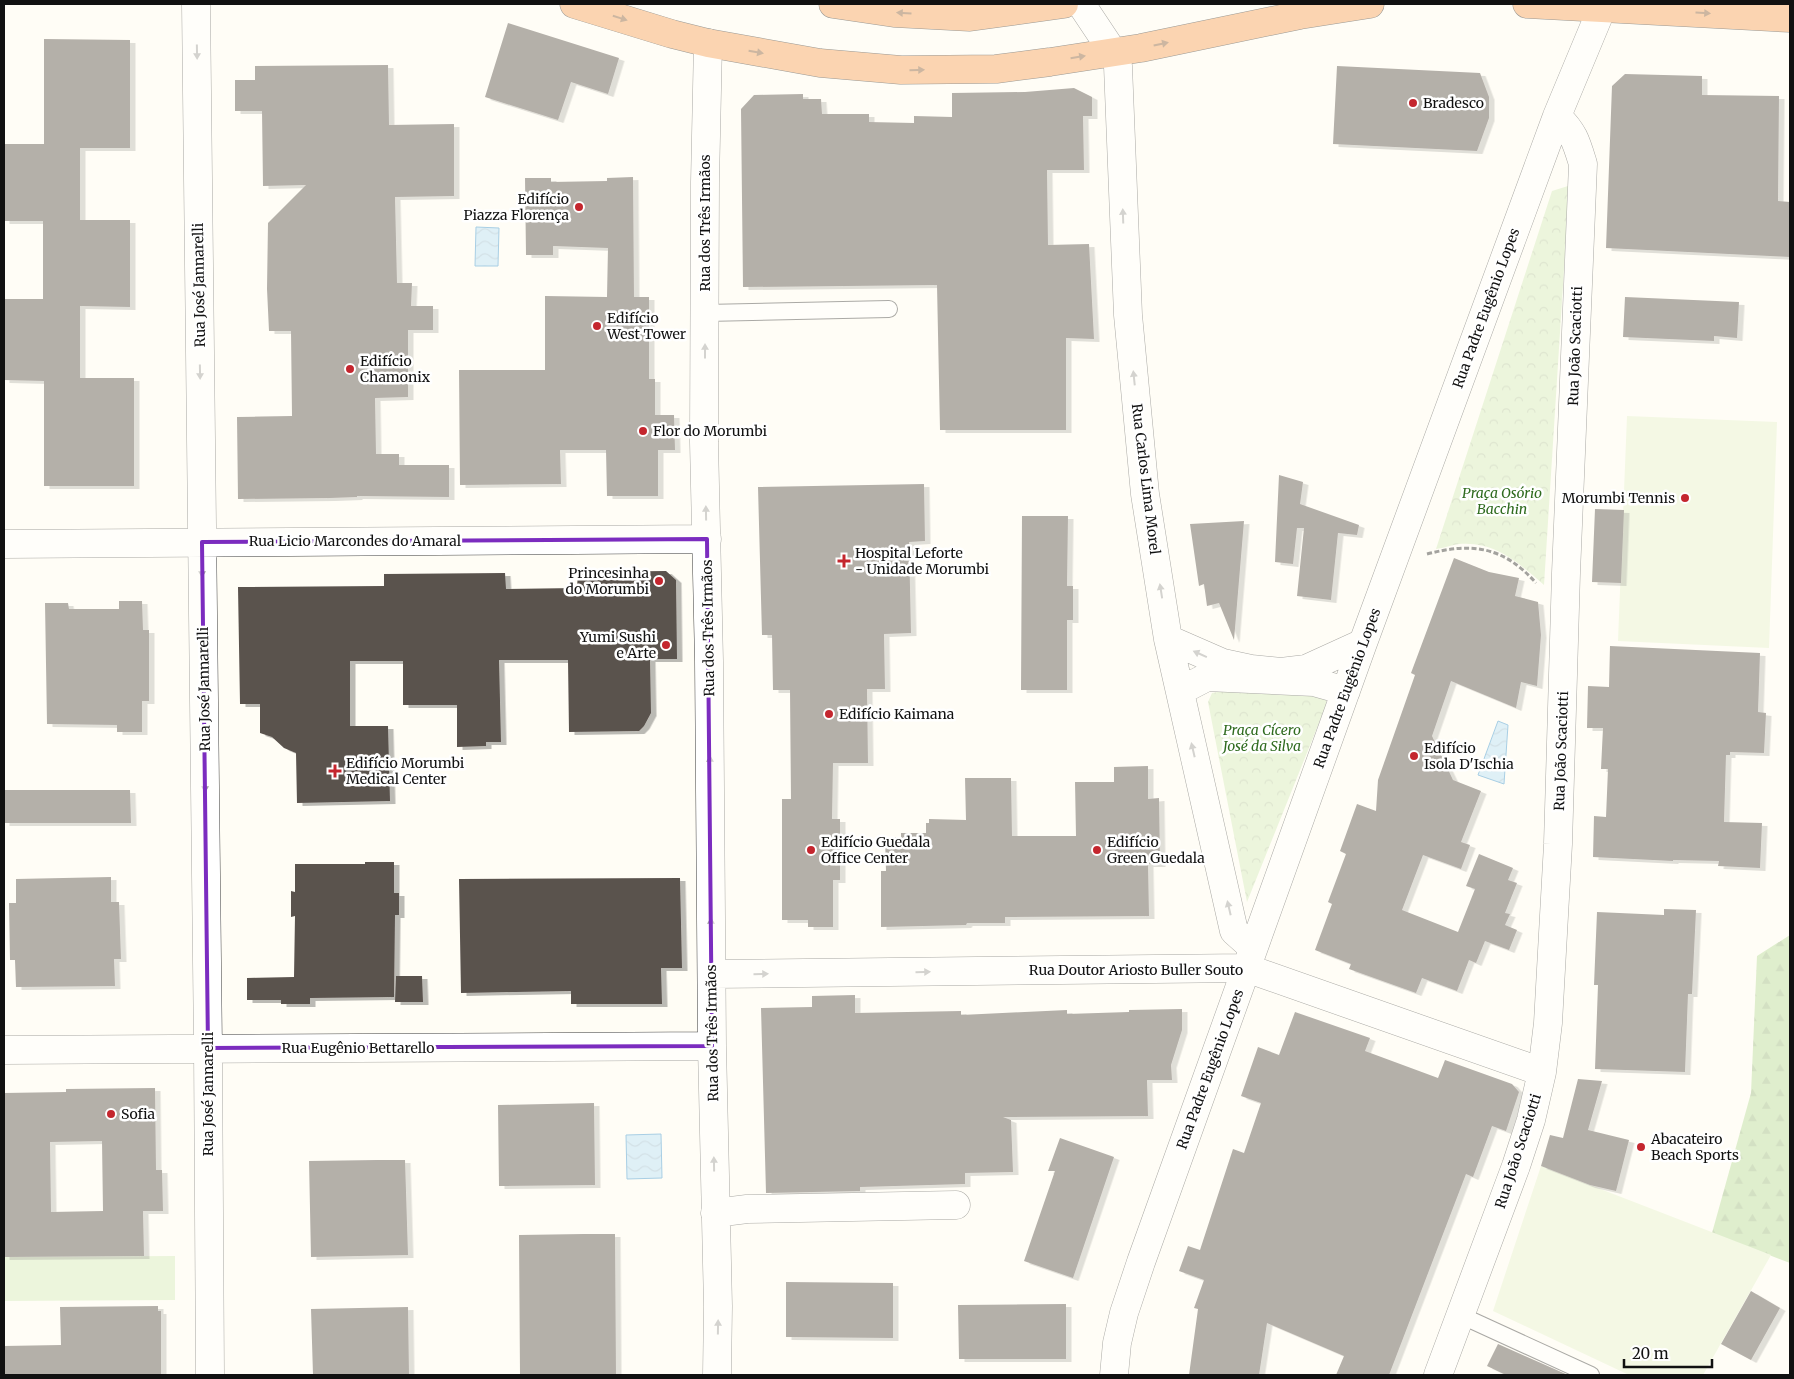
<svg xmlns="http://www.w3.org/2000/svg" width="1794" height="1379" font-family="Merriweather,serif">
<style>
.grass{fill:#d5ebbd}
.forest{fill:url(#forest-firs)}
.park{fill:url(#park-crowns)}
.pitch{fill:#e6f2cf}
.water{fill:url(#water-waves);stroke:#3f96cf}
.building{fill:#5a524d;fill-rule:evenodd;filter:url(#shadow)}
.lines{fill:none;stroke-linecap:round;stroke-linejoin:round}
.lane-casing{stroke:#444;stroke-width:18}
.street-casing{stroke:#444;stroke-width:29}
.highway-casing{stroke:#222;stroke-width:29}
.path{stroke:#333;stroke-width:3;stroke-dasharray:5 2.5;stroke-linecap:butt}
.lane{stroke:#fff;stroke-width:16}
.street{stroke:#fff;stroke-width:28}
.highway{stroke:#f5a25d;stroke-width:28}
.oneway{fill:#8e613b}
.oneway2{fill:#a0a0a0}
.marked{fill:none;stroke:#7b2cbf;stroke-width:4;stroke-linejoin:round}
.poi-dot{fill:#c4262e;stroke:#fff;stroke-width:2}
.labels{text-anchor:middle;stroke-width:5;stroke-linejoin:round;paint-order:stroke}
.poi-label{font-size:14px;fill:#111;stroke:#fff;text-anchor:start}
.street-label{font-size:14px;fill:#111;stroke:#fff}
.park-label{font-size:14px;font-style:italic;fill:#2f6b1f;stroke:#fff}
</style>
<defs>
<pattern id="forest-firs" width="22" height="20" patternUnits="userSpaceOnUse" patternTransform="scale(1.25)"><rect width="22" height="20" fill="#b9dc9c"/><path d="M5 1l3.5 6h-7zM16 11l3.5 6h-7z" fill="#9ebc85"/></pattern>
<pattern id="park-crowns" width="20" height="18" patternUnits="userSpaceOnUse" patternTransform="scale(1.25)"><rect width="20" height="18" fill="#d5ebbd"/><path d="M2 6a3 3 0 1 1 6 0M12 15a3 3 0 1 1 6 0" fill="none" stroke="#b6c8a1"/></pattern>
<pattern id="water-waves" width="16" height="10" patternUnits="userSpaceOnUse" patternTransform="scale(1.25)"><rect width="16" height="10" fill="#b9e0f7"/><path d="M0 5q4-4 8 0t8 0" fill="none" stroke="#9ebfd3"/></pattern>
<filter id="shadow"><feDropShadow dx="5.5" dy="3" stdDeviation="0" flood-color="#0004"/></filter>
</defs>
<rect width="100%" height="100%" fill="#fffdf5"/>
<!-- grass -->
<path class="grass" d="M175,1256V1300L4,1301V1257Z"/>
<!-- forest -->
<path class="forest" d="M1790,935V1263L1712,1233L1751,1093L1757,956Z"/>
<!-- park -->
<path class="park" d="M1568,186V206L1544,585C1519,563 1495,541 1459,544C1452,545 1444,548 1436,549L1552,191Z
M1228,690L1323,694L1327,703L1247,902L1208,702L1212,693Z"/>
<!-- pitch -->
<path class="pitch" d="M1627,416L1777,422L1769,648L1618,641Z
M1541,1166L1771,1255L1703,1375H1629L1493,1311Z"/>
<!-- water -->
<path class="water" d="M476,227L499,228L498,266H475Z
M1498,721L1508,725L1504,784L1478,775Z
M661,1134L662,1178L627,1179L626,1135Z"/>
<!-- building -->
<path class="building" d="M508,23L619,58L608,94L571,82L558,120L485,97Z
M44,39L130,40V148H80V220H130V307L80,306V378H134V486H44V381L4,380V299H43V221H4V144H44Z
M388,65L389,125L454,124V196L395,197L397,283H412L411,306H433V330H408V397L375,398L376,454H399V465H449V497L357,496V497L330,498L238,499L237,417L292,416L291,331H269L267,289L268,223L306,185L263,186L262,111H235V80H255V66Z
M1337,66L1480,73L1489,97V118L1477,151L1333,144Z
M1625,74L1702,76V95L1779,96L1778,201L1790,202V257L1606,248L1612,86Z
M1074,88L1092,97V116H1083L1084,170H1047L1048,245L1089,244L1094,339L1066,338V430H940L937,285L743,287L741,109L754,95L803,94V99H821L822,114H869V122L914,123V116L952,117V93L1025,92Z
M633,177L634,297H649V379H655V415H674L675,450H658V496H607L606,450H560L561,484L460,485L459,370H545V296L607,297L608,248L553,246V255H526L525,178H551V182L607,181V178Z
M1625,297L1739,302L1737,338L1714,336V341L1623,337Z
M1279,475L1303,482L1300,504L1359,525L1357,535L1338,533L1331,600L1297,596L1304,528H1297L1293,564L1275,562Z
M924,484L925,541L909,542L911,633L884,634L885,689H867L868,763H833L832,819H840V880H833V927H808V920H782V799H791L790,690H773L772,635H762L758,487Z
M1595,509L1624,510L1621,583L1592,582Z
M1022,516H1068L1067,586H1073V620H1067V690H1021Z
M1244,521L1234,640L1219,603L1207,606L1204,584L1199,586L1190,524Z
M1454,558L1489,572L1519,578L1515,596L1538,602L1541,635L1537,686L1521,682L1516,708L1451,681L1432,736L1453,780L1481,791L1461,842L1470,845L1461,869L1423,855L1402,910L1458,932L1475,889L1466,886L1479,854L1513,868L1508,880L1517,883L1505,913L1510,914L1505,925L1517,930L1509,950L1485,941L1476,963L1469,960L1457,991L1422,978L1416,993L1349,969L1351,964L1315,950L1332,904L1328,902L1346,854L1340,851L1357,804L1376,811L1378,780L1415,675L1411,673Z
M666,571L676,580L677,659H650L651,713L644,726L639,731L569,732L568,660H499L501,742H486V746L457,747V705H403V661H350V726H388L390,801L297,803L296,753L284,748L272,737L260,733V704H240L238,587L384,586V574L505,573L506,589L577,588L578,572Z
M119,601H142L143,630H149V701H142V732H117V725L47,724L45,603H68L69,609H119Z
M1610,646L1760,653L1758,712L1766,713L1764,753L1730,752V755H1726L1724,822L1762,823L1760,868L1718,866L1719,861L1673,860V861L1593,857L1594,816L1606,817L1608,769H1601L1603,728H1587L1588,686L1609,687Z
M1148,766V799L1159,798L1160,864H1148L1149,916L1005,917V923H967L966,925L881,927V871H886L885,837H901V833H926V823H929V819L966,820L965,778H1011L1012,836H1076L1075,782H1114V767Z
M4,790H130L131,823H4Z
M365,862H394V893H399V915H395L394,997L310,998V1004H281V1000H247V978L294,977L295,916L291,917V891L295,892V864H365Z
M111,877V902H119L121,959H114L115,986L16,987L15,960H10L9,903H16V879Z
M680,878L682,968H661L662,1004H571V991L461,993L459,879Z
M1664,909L1696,910L1692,994H1688L1685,1072L1595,1069L1598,985H1594L1597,912L1664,915Z
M396,976H422L423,1002H395Z
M855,995V1013L961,1011V1015L1067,1010V1014L1129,1012V1010L1182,1009V1030L1171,1065L1172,1080H1147L1148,1116L1003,1117L1011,1120L1013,1172L965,1173V1184L860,1187V1191L766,1193L761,1008L812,1007V996Z
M1295,1012L1370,1038L1365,1051L1438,1078L1445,1060L1512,1084L1519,1092L1506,1131L1492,1126L1473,1177L1466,1174L1389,1375H1336L1344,1356L1267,1323L1259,1375H1189L1198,1309L1194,1308L1204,1280L1179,1271L1188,1246L1200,1250L1233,1149L1244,1153L1261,1103L1241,1096L1258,1047L1279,1055Z
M1578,1079L1602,1081L1588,1130L1629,1140L1616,1191L1590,1185L1541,1166L1550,1135L1563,1138Z
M155,1088L156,1170H162L163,1211H143L144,1256L4,1257V1093L66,1092V1089ZM102,1141L103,1211L51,1212L50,1142Z
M594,1103L595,1185L499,1186L498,1105Z
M1060,1138L1114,1157L1073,1278L1024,1261L1055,1171H1048Z
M377,1160H405L408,1255L311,1257L309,1161Z
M584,1234H615L616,1375H520L519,1235Z
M786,1282L893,1283V1338L786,1337Z
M1751,1291L1780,1308L1751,1360L1721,1344Z
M1066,1304V1359H959L958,1305Z
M158,1306V1311H161V1375H4V1346L61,1345L60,1307Z
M408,1307L409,1375H313L311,1309Z
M1498,1344L1568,1375H1506L1487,1366Z"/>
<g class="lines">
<defs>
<path id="lane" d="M705,313L889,309
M1460,1315L1591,1375"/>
<path id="street" d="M196,4L208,1048L210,1375
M1081,4L1113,52L1118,66L1128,315L1145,494L1168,639L1234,931L1253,948
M708,43L705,182L704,442L709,661L712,1046L718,1306L717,1375
M4,544L707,539
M1168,639L1223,663L1251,669L1281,672L1306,669L1363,643
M1180,691L1207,677L1314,682L1346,691
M712,974L1246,968L1542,1072
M4,1050L712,1046
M715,1213L747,1209L956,1205
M1114,1375L1117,1343L1124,1313L1141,1262L1363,643L1557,116L1602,8
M1438,1375L1516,1166L1531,1120L1542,1072L1548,1023L1558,844L1566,573L1583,164C1576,141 1574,133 1557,116"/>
<path id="highway" d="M574,4L672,34L708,43L820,63L901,70L996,69L1050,62L1141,48L1300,15L1370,4
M833,4L894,13L970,17L1064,4
M1527,4L1790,18"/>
</defs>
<!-- lane casing -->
<use href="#lane" class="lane-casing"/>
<!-- street casing -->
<use href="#street" class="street-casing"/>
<!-- highway casing -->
<use href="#highway" class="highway-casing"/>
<!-- path -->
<path class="path" d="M1427,554C1473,542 1504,547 1536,583"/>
<!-- lane -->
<use href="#lane" class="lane"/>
<!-- street -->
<use href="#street" class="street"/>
<!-- highway -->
<use href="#highway" class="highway"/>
</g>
<!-- one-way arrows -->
<defs><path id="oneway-solid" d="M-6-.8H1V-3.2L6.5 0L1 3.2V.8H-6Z" transform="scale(1.25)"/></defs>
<g class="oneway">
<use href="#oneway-solid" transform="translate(904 13) rotate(-177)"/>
<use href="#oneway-solid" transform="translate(1703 13) rotate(3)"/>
<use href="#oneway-solid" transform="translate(620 18) rotate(17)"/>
<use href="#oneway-solid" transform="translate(1161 44) rotate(-12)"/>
<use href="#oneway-solid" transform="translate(756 52) rotate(10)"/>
<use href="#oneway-solid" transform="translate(1078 57) rotate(-9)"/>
<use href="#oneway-solid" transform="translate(917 70) rotate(-1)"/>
</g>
<g class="oneway2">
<use href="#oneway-solid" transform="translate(197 52) rotate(89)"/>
<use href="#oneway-solid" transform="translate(1123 216) rotate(-92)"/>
<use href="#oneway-solid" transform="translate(705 351) rotate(-90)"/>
<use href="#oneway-solid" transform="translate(200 372) rotate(89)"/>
<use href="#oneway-solid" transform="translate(1134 378) rotate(-96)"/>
<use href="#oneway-solid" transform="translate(706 513) rotate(-91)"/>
<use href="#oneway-solid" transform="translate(202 570) rotate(89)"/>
<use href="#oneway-solid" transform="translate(1161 591) rotate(-99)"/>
<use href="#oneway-solid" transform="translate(1200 654) rotate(-156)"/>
<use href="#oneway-solid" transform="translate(1193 750) rotate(-103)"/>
<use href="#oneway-solid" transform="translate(710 763) rotate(-90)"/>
<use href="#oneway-solid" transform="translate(205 785) rotate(89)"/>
<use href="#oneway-solid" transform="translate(1229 908) rotate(-103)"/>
<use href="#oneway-solid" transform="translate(711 925) rotate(-90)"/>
<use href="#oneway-solid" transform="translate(923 972) rotate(-1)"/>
<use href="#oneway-solid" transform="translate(761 974) rotate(-1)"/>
<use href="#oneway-solid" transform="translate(714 1164) rotate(-91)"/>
<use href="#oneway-solid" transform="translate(718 1327) rotate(-89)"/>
</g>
<!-- marked area -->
<path d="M0 0H1794V1379H0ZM707,539L712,1046L208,1048L202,542Z" fill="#fffdf5" fill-opacity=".55" fill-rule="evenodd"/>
<path class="marked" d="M707,539L712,1046L208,1048L202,542Z"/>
<!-- markers -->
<g class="poi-dot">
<circle cx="1413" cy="103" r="5"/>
<circle cx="579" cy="207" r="5"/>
<circle cx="597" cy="326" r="5"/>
<circle cx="350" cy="369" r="5"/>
<circle cx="643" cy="431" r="5"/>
<circle cx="1685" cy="498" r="5"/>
<path d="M841.5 553.5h5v5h5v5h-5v5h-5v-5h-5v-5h5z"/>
<circle cx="659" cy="581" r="5"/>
<circle cx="666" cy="645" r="5"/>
<circle cx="829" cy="714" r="5"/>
<circle cx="1414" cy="756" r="5"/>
<path d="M332.5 763.5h5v5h5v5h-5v5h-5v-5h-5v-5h5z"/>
<circle cx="811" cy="850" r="5"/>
<circle cx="1097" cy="850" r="5"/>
<circle cx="111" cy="1114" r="5"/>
<circle cx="1641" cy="1147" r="5"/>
</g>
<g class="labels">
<!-- poi labels -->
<g class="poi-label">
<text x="1423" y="108">Bradesco</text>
<text x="569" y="204" text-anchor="end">Edifício<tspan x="569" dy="16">Piazza Florença</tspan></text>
<text x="607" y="323">Edifício<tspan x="607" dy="16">West Tower</tspan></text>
<text x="360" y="366">Edifício<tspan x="360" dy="16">Chamonix</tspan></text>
<text x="653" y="436">Flor do Morumbi</text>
<text x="1675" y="503" text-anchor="end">Morumbi Tennis</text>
<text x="855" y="558">Hospital Leforte<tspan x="855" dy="16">- Unidade Morumbi</tspan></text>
<text x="649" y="578" text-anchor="end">Princesinha<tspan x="649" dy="16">do Morumbi</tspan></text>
<text x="656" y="642" text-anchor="end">Yumi Sushi<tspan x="656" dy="16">e Arte</tspan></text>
<text x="839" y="719">Edifício Kaimana</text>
<text x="1424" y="753">Edifício<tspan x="1424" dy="16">Isola D'Ischia</tspan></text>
<text x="346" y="768">Edifício Morumbi<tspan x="346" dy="16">Medical Center</tspan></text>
<text x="821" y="847">Edifício Guedala<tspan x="821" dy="16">Office Center</tspan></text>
<text x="1107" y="847">Edifício<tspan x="1107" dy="16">Green Guedala</tspan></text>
<text x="121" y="1119">Sofia</text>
<text x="1651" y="1144">Abacateiro<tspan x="1651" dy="16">Beach Sports</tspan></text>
</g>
<!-- street labels -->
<g class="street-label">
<text transform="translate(705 223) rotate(-90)" y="5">Rua dos Três Irmãos</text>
<text transform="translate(199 285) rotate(-91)" y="5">Rua José Jannarelli</text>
<text transform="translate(1486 308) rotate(-70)" y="5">Rua Padre Eugênio Lopes</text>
<text transform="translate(1575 346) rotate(-88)" y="5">Rua João Scaciotti</text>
<text transform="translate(1146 479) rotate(83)" y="5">Rua Carlos Lima Morel</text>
<text x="355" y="546">Rua Licio Marcondes do Amaral</text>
<text transform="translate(708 628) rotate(-91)" y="5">Rua dos Três Irmãos</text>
<text transform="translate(1347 688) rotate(-70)" y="5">Rua Padre Eugênio Lopes</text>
<text transform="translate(204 689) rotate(-91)" y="5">Rua José Jannarelli</text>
<text transform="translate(1561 751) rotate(-88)" y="5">Rua João Scaciotti</text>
<text x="1136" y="975">Rua Doutor Ariosto Buller Souto</text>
<text transform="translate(712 1033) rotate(-91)" y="5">Rua dos Três Irmãos</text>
<text x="358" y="1053">Rua Eugênio Bettarello</text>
<text transform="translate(1210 1069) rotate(-70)" y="5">Rua Padre Eugênio Lopes</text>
<text transform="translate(208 1094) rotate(-90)" y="5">Rua José Jannarelli</text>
<text transform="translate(1518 1151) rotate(-72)" y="5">Rua João Scaciotti</text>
</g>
<!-- park labels -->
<g class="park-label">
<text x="1502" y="498">Praça Osório<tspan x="1502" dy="16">Bacchin</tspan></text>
<text x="1262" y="735">Praça Cícero<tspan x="1262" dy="16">José da Silva</tspan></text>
</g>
</g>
<!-- border -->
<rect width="1794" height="1379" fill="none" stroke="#111111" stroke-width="10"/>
<!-- scale -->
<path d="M1624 1359v8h88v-8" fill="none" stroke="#111111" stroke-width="2.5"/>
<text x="1632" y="1359" font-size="15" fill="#111111" stroke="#ffffff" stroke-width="4" paint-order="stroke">20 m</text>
</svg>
